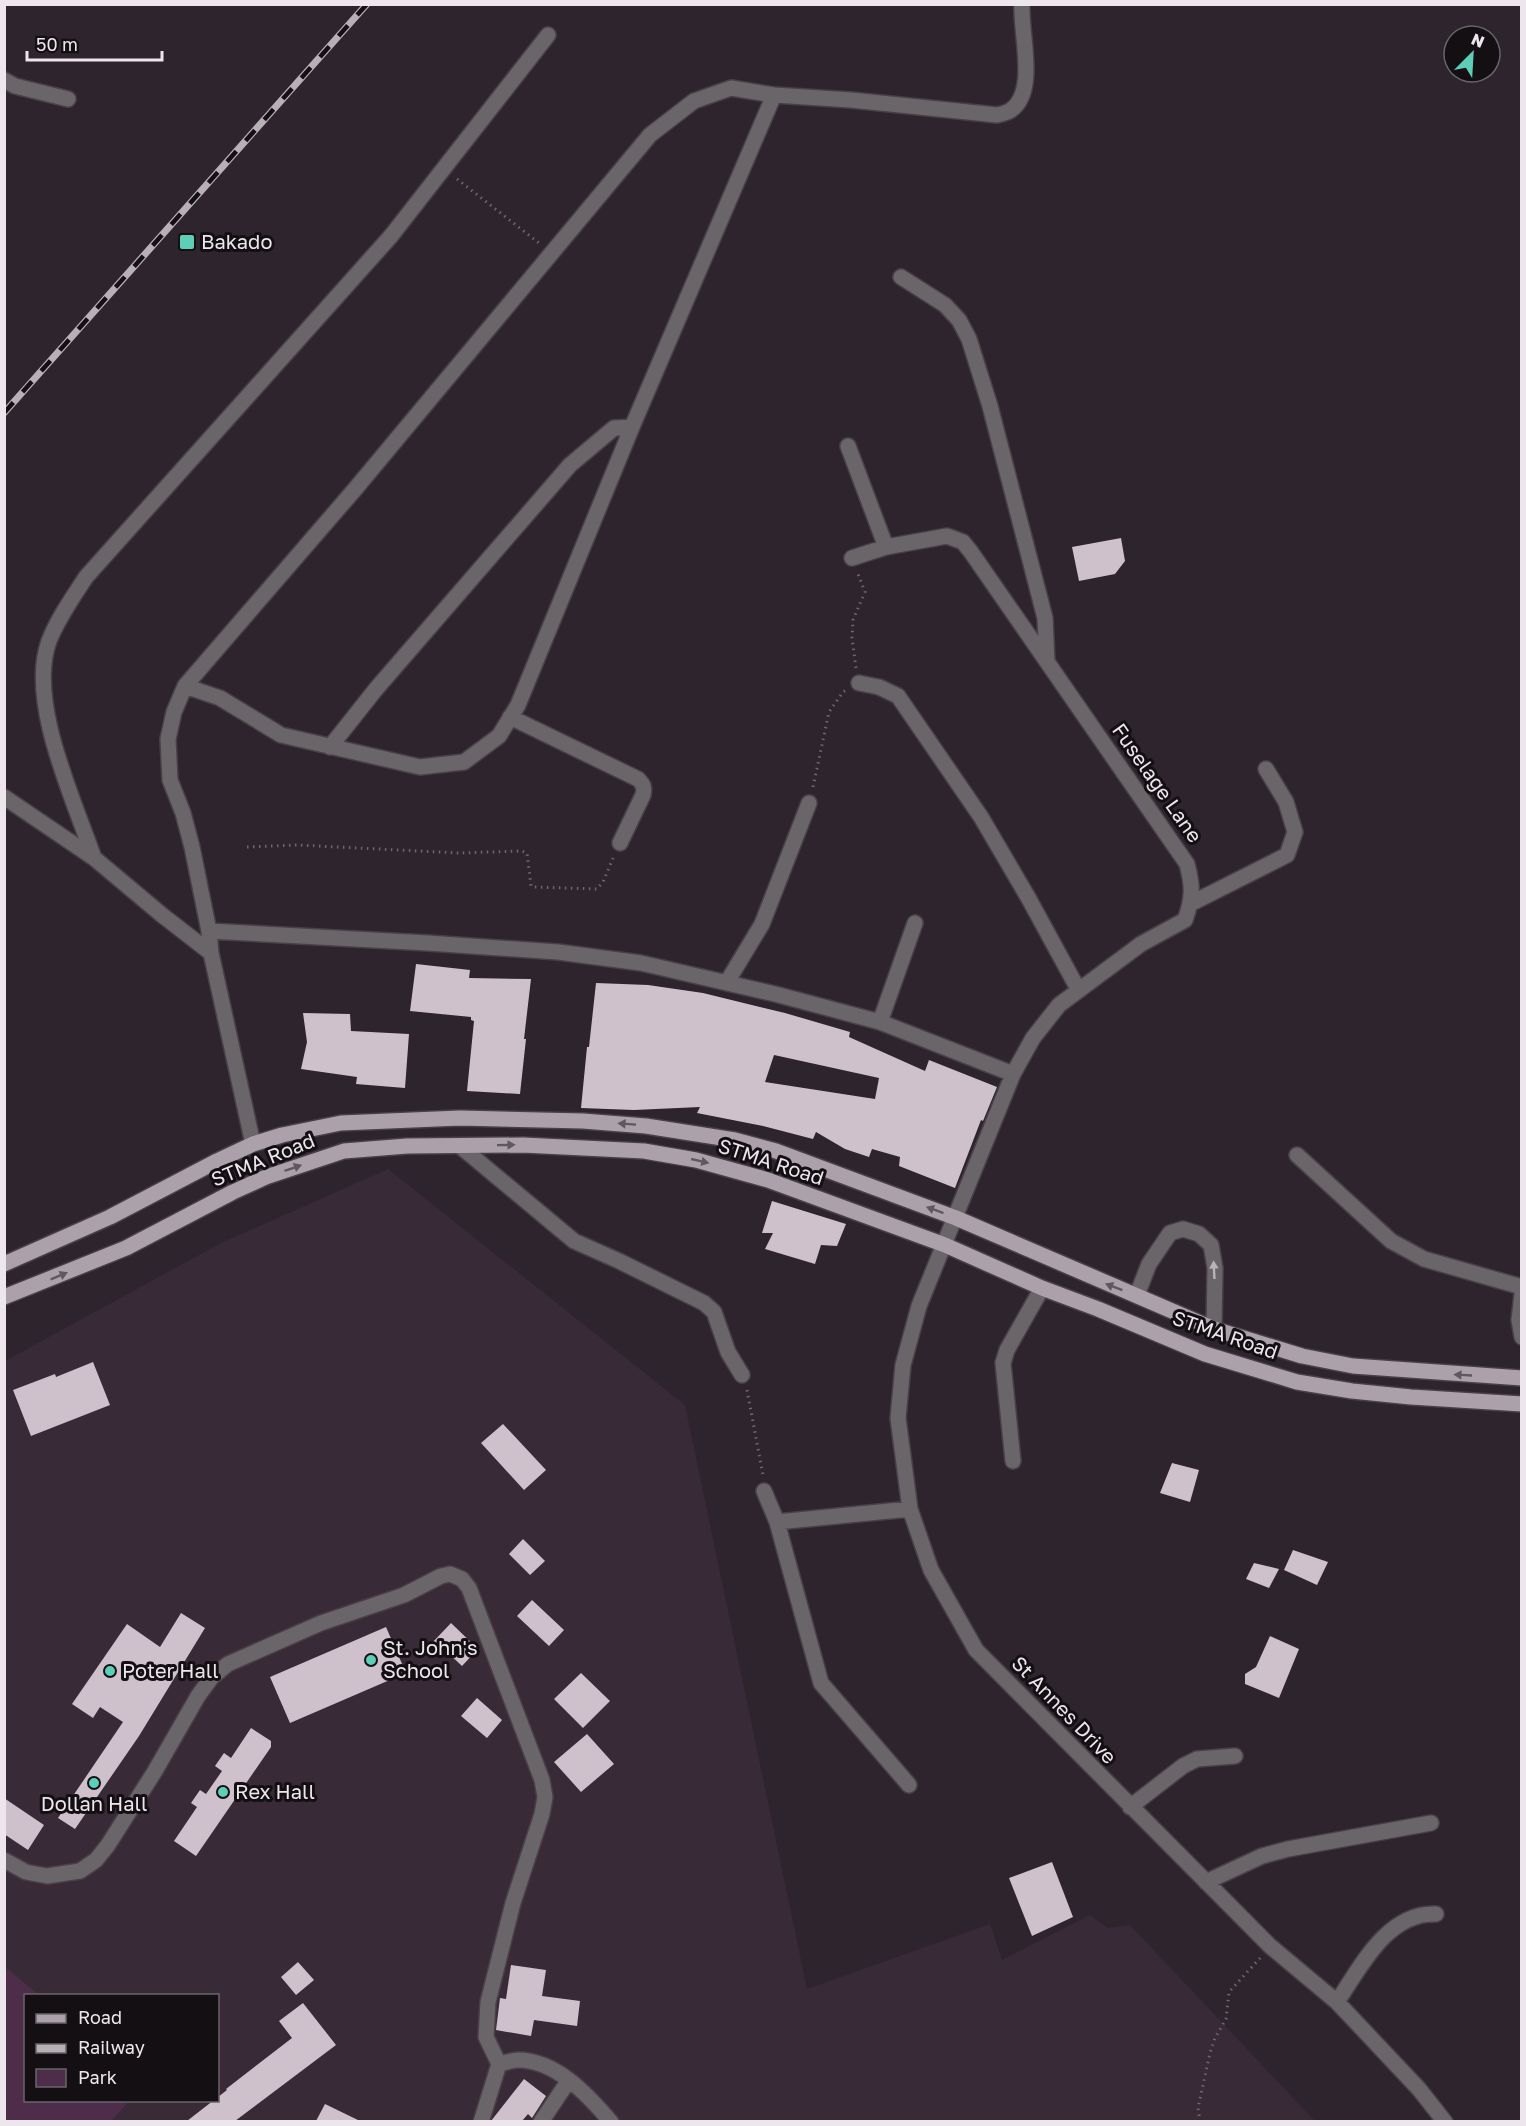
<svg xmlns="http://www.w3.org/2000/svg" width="1526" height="2126" font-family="'Golos Text',sans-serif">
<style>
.built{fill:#392a38;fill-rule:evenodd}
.green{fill:#4e2d4b}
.building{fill:#cec1cc;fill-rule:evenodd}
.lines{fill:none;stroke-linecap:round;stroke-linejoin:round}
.minor-casing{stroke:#493f48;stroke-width:18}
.major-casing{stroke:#493f48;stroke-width:18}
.path{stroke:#6f666e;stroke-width:3;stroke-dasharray:1.5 4.5;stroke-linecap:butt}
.minor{stroke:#6a6569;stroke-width:15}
.major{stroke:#aca1ab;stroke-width:15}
.rail-casing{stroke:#b8b0b7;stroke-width:7}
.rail{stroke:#130f13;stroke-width:4.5;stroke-dasharray:14;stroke-linecap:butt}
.oneway{fill:#60585f}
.oneway2{fill:#b9b2b8}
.poi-dot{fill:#5dceb8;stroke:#130f13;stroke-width:2}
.labels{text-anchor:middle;stroke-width:6;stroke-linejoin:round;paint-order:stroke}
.poi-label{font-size:20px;fill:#ede6ec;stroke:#130f13;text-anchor:start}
.street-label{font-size:20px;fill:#ede6ec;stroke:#130f13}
</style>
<rect width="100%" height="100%" fill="#2e242d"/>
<!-- built -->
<path class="built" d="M388,1169L685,1405L807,1989L990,1924L1002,1960L1090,1915L1108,1928L1130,1925L1315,2121L5,2122V1361L221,1243ZM26,1996H218V2100H26Z"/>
<!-- green -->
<path class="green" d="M5,1967L39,1995L26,1996V2100L129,2101L111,2121H5Z"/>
<!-- building -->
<path class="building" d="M1121,538L1125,561L1115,574L1079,581L1072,547Z
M416,964L470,970L469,978L531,979L524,1039H526L520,1094L467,1091L474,1021L471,1020V1017L410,1011Z
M596,983L648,985L703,993L785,1013L850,1032L849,1037L925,1071L929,1060L997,1087L983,1121L981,1120L955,1188L899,1166L900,1157L872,1149L869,1157L845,1149L816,1132L813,1139L763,1126L697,1113L700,1107L634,1110L581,1108L587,1047H589ZM774,1055L879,1078L875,1099L765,1082Z
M303,1013L350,1014L351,1031L409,1034L405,1088L356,1084L357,1077L301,1069L307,1042Z
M772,1201L846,1224L837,1246L821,1245L815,1264L765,1249L773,1233H762Z
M93,1362L110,1405L31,1436L13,1390L55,1374L56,1377Z
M503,1424L546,1470L524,1490L481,1443Z
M1172,1463L1199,1470L1190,1502L1160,1493Z
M523,1539L545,1561L530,1575L509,1554Z
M1293,1550L1328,1562L1317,1585L1284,1570Z
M1254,1563L1279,1569L1269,1588L1246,1579Z
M532,1600L564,1630L549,1646L517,1616Z
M181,1613L205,1628L139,1736L75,1829L58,1818L123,1722L100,1707L93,1718L72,1704L127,1624L160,1647Z
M451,1623L478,1649L462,1666L445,1650L441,1653L431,1644Z
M386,1627L406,1673L290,1723L270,1677Z
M1270,1636L1299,1649L1279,1698L1245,1684V1674L1256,1667Z
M581,1673L610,1701L583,1728L554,1699Z
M477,1698L502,1720L487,1738L461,1716Z
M251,1728L271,1741V1747L196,1856L174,1841L197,1807L191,1803L200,1790L206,1794L222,1771L215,1766L224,1753L231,1758Z
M587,1734L614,1764L581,1792L554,1762Z
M4,1798L44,1825L28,1850L4,1834Z
M1052,1862L1073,1917L1032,1936L1009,1878Z
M298,1962L314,1980L296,1995L281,1977Z
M511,1965L546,1970L542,1996L580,2001L577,2026L534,2020L531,2036L496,2030L500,1998L506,1999Z
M303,2003L336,2045L235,2121H187L214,2100H218V2097L227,2090L226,2089L292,2038L279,2021Z
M524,2079L546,2096L532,2118L528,2114L522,2121H491Z
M325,2104L360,2121H316Z"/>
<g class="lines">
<defs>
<path id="minor" d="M4,80L15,86L68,99
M901,277L945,305L959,320L969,339L990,406L1045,618L1047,661
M848,446L886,547
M852,558L886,547L947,536L963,542L971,552L1187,864C1193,887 1193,898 1185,920L1141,944L1059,1005L1033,1038L1013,1074L919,1306L903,1365L898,1418L910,1509L931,1570L976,1650L1270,1946L1337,2002L1419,2089L1445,2122
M859,683L879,687L898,696L981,817L1029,899L1078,989
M185,686L220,698L281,735L420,767L464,762L499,736L518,705L632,427L774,95
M510,717L638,779C643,784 645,787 643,795L620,843
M330,747L376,689L570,465L614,428L632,427
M4,797L94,858L162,915L211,953
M94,858C74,800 27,701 49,641C58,618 73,597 86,577L391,236L548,35
M1190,904L1287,855L1295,832L1286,802L1266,769
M209,931L428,943L558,952L641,963L775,994L880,1022L1013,1074
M727,982L762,924L809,803
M880,1022L915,923
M253,1144L211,953L209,931L192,847L183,813L170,780L168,739L174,712L185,686L356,488L650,135L694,101L731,88L774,95L851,100L997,115C1001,114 1007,113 1011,110C1038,91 1020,33 1022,4
M460,1146L574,1241L619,1261L704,1303L714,1312L728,1352L742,1375
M1297,1155L1391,1241L1424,1259L1522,1287
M1522,1294L1519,1320L1522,1337
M1137,1295L1149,1264L1170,1233L1183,1229L1199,1234L1211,1245L1215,1268L1214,1329
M1013,1461L1003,1363L1007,1350L1042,1288
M764,1491L777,1522L910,1509
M777,1522L821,1683L909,1785
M1130,1807L1183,1766L1197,1759L1235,1756
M4,1860L26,1872L47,1876L80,1871L96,1860L108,1845L155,1771L198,1696L212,1677L228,1664L321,1623L404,1595L441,1576L450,1574L462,1579L469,1588L542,1780L545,1797L542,1814L513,1903L488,2002L486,2037L499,2064L481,2122
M1206,1882L1262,1856L1288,1849L1431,1823
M1337,2002C1360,1968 1387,1912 1436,1914
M499,2064C505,2063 512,2060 518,2060C556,2060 588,2095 611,2122
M541,2122L569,2080"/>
<path id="major" d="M4,1264L110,1217L217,1161L253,1144L282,1135L341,1123L460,1118L583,1121L646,1126L735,1140L776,1151L956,1218L1214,1329L1302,1356L1353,1366L1522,1378
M4,1297L126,1248L233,1192L266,1177L344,1151L407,1146L523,1145L644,1151L696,1160L768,1180L945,1245L1042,1288L1098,1309L1205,1354L1297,1382L1352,1391L1411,1397L1522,1404"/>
</defs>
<!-- minor casing -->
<use href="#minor" class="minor-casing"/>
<!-- major casing -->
<use href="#major" class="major-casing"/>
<!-- path -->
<path class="path" d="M457,179L539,243
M856,668L852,638L853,620L865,592L858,574
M813,787L829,712L843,692L846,690
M247,847L297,845L459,853L522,851L527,853L531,886L533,887L597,889L603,882L613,858
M747,1390L763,1475
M1200,2122L1198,2108L1210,2053L1215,2038L1226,2019L1229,1992L1261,1957"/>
<!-- minor -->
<use href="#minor" class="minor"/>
<!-- major -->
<use href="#major" class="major"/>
<defs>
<path id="rail" d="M4,413L367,4"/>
</defs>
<!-- rail casing -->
<use href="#rail" class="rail-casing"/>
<!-- rail -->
<use href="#rail" class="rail"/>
</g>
<!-- one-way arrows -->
<defs><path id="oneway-solid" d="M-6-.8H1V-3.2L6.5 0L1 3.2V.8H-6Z" transform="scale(1.5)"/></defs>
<g class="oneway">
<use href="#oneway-solid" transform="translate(627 1124) rotate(-176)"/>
<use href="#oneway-solid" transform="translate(506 1145) rotate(-1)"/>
<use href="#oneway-solid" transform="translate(700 1161) rotate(13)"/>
<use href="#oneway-solid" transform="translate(293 1168) rotate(-19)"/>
<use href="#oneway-solid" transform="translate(935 1210) rotate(-160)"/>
<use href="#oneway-solid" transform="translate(59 1276) rotate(-22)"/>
<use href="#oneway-solid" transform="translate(1114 1287) rotate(-159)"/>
<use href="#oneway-solid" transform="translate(1463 1375) rotate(-177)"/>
</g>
<use class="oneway2" href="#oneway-solid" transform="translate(1214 1270) rotate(-93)"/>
<!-- markers -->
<g class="poi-dot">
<rect x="179" y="234" width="16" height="16" rx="3"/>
<circle cx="371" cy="1660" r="6"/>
<circle cx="110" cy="1671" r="6"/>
<circle cx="94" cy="1783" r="6"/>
<circle cx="223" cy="1792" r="6"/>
</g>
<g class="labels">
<!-- poi labels -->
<g class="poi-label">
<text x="201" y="249">Bakado</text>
<text x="383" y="1655">St. John's<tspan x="383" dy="23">School</tspan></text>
<text x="122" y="1678">Poter Hall</text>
<text x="235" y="1799">Rex Hall</text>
<text x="94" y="1811" text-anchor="middle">Dollan Hall</text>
</g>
<!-- street labels -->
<g class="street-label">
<text transform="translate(1157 783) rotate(55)" y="7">Fuselage Lane</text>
<text transform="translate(263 1160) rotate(-22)" y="7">STMA Road</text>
<text transform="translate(771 1162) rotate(18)" y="7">STMA Road</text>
<text transform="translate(1225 1335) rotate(19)" y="7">STMA Road</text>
<text transform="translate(1064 1710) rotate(46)" y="7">St Annes Drive</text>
</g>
</g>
<!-- border -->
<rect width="1526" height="2126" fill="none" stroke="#ede6ec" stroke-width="12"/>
<!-- legend -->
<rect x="24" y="1994" width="195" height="108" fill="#130f13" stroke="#6a656a" stroke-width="1.5"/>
<rect x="36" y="2014" width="30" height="9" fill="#aca1ab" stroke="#6a656a" stroke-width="1.5"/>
<text x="78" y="2024" font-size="18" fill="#ede6ec">Road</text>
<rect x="36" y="2044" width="30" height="9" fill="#b8b0b7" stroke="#6a656a" stroke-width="1.5"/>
<text x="78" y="2054" font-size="18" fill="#ede6ec">Railway</text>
<rect x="36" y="2069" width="30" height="18" fill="#4e2d4b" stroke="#6a656a" stroke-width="1.5"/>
<text x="78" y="2084" font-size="18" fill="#ede6ec">Park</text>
<!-- north arrow -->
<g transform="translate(1472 54) rotate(24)"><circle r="28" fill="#130f13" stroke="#6a656a" stroke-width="1.5"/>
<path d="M0-4.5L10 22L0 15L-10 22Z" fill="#5dceb8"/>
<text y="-9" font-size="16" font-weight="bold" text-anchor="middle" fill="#ede6ec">N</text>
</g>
<!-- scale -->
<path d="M27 51v9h135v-9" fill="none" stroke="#ede6ec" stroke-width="3"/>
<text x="36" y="51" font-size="18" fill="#ede6ec" stroke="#130f13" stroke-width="4.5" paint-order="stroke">50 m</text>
</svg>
